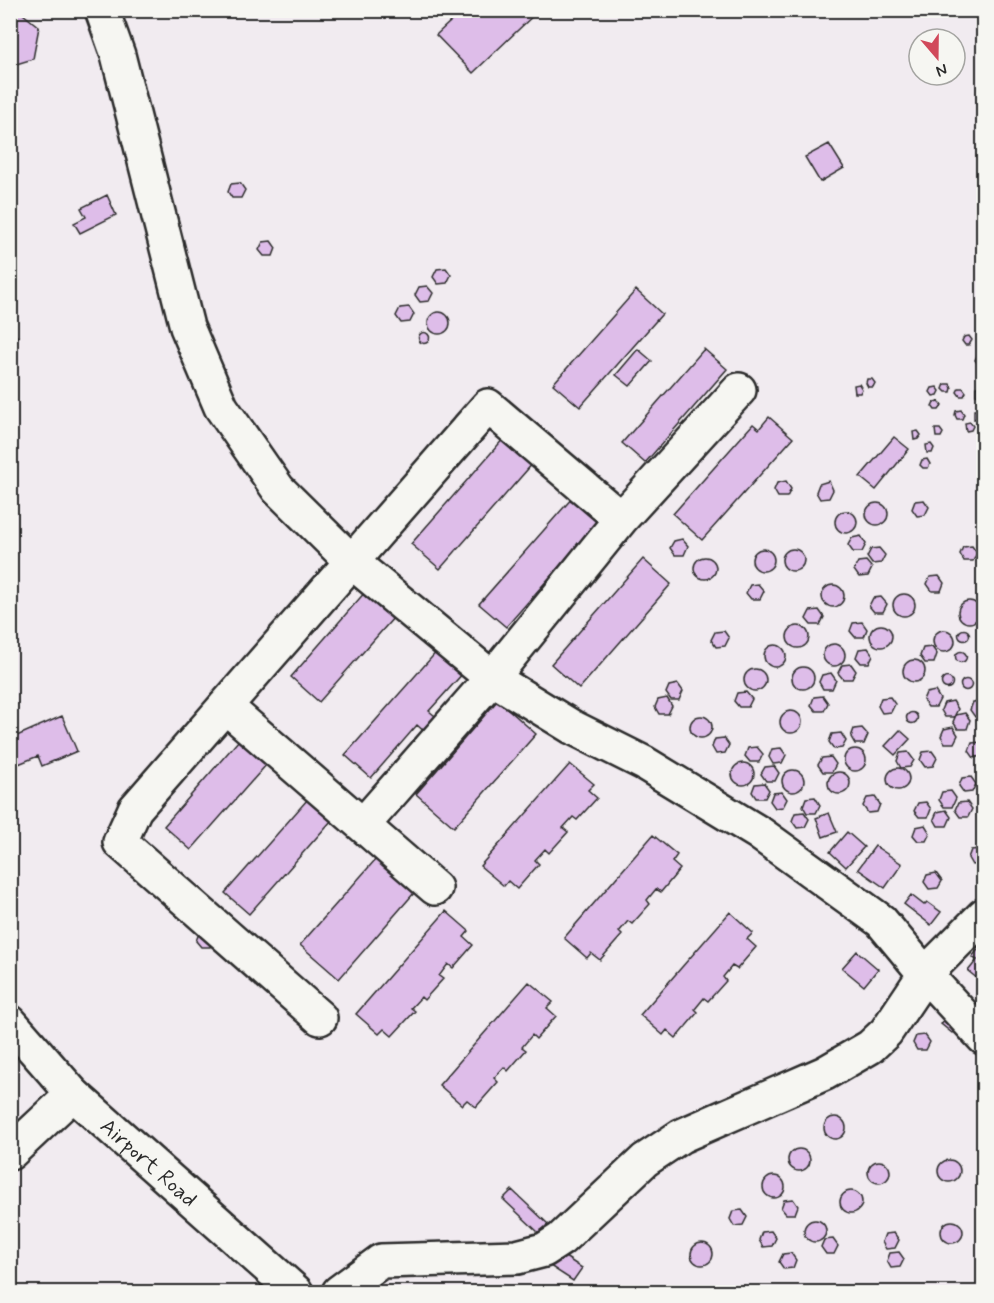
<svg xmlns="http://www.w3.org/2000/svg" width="994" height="1303" font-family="Mynerve,sans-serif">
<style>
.building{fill:#debde9;stroke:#2b2b2b;stroke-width:1.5}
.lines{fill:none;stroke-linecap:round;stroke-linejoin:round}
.minor-casing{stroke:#2b2b2b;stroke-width:38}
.tertiary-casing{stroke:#2b2b2b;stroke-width:38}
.minor{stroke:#f6f6f2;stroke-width:33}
.tertiary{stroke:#f6f6f2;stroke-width:33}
.labels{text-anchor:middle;stroke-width:4.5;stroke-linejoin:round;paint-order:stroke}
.street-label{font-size:22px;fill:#2b2b2b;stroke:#f6f6f2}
</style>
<rect width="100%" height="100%" fill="#f1ebf0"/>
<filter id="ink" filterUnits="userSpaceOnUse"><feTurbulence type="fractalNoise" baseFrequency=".0167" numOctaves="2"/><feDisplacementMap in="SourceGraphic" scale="12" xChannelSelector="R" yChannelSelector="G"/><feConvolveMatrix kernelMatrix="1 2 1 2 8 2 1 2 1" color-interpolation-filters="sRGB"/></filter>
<g filter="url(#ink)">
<!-- building -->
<path class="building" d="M10,10H18L39,27L33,59L10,66Z
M463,10H539L473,73L436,35Z
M829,144L844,168L820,182L805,157Z
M240,183L245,190L241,198H232L228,192L231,184Z
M107,195L116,215L80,233L74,223L86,217L81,208Z
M271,241L276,248L273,256H264L259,250L263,242Z
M446,268L451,275L447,283L438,284L433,277L437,269Z
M427,286L433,293L429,301L420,302L415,295L419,287Z
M636,290L662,314L580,407L553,384Z
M409,307L414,314L410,322L401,323L396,316L400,308Z
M428 323a11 11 0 1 1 22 0a11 11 0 1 1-22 0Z
M10,330L18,337L14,345H10Z
M418.5 338a5.5 5.5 0 1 1 11 0a5.5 5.5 0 1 1-11 0Z
M969,336L972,340L969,345H965L962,341L964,337Z
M638,349L652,361L630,386L616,375Z
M704,349L727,369L645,463L622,443Z
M977,356H981L984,358L982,364H978L975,360Z
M867,379H872L875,383L873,387H868L866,383Z
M859,384L862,389L860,393H855L854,385Z
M945,384H950L952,388L951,392H946L943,389Z
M981,386L984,391L981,395H976V387Z
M937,387L940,391L938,395L933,396L930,392L932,388Z
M959,388H963L966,392L964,396H960L957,392Z
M939,401L942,406L939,410H935L932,406L934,402Z
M961,410L964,414L962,419H957L955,415L956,411Z
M974,410H978L981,414L979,418L974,419Z
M769,417L793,438L702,540L673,514L753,424L759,429Z
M970,422L973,426L971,430L966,431L965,423Z
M935,429H940L943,433L941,437H936Z
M918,431L921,435L918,439L914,440L913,432Z
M505,437L534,462L440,569L411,544Z
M894,437L909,449L876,490L860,477Z
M931,444L934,448L932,453H927L926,445Z
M927,459L930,464L928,468H923L920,465L922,460Z
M786,481L791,489L787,497H778L774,490L777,483Z
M829,481L833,490L829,498L820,499L816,492L819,484Z
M573,497L600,520L506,627L479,604Z
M924,500L929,507L925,515L917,516L912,509L915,501Z
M866 514a11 11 0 1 1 22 0a11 11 0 1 1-22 0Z
M835 522a11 11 0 1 1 22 0a11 11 0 1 1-22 0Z
M861,536L866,544L862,552H853L848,545L852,538Z
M682,539L688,546L684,555H675L670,548L674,541Z
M972,546L977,553L973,561H964L960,554L963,547Z
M879,548L885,555L881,563L872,564L867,557L871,549Z
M752 560a11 11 0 1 1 22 0a11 11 0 1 1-22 0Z
M782 560a11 11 0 1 1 22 0a11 11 0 1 1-22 0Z
M694 568a11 11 0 1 1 22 0a11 11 0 1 1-22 0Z
M643,559L671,584L579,689L551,664Z
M866,561L872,568L868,576L859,577L854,570L858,562Z
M939,576L944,583L941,591H932L927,584L930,577Z
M373,583L402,608L319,702L291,677Z
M758,584L764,591L760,599H751L746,593L750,585Z
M822 596a11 11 0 1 1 22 0a11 11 0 1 1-22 0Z
M893 605a11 11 0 1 1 22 0a11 11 0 1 1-22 0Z
M881,597L887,604L883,612H874L869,606L873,598Z
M958 612a11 11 0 1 1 22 0a11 11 0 1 1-22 0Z
M819,610L824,617L820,625H811L806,619L810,611Z
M862,622L867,629L864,637H855L850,631L853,623Z
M870 636a11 11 0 1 1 22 0a11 11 0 1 1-22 0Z
M787 637a11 11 0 1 1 22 0a11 11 0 1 1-22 0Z
M958.5 635a5.5 5.5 0 1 1 11 0a5.5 5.5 0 1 1-11 0Z
M933 641a11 11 0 1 1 22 0a11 11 0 1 1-22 0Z
M724,631L729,638L725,646L716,647L711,640L715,632Z
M823 655a11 11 0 1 1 22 0a11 11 0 1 1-22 0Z
M764 656a11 11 0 1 1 22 0a11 11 0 1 1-22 0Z
M932,647L937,654L934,663H925L920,656L923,648Z
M868,648L873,655L869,663H861L856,657L859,649Z
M439,649L465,671L429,711L440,720L427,734L417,725L371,778L345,755Z
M955.5 657a5.5 5.5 0 1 1 11 0a5.5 5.5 0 1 1-11 0Z
M903 671a11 11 0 1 1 22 0a11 11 0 1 1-22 0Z
M851,664L856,671L852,679H843L838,673L842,665Z
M792 678a11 11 0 1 1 22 0a11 11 0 1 1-22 0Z
M744 680a11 11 0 1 1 22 0a11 11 0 1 1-22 0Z
M831,673L836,680L832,689H823L819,682L822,675Z
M941.5 683a5.5 5.5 0 1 1 11 0a5.5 5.5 0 1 1-11 0Z
M960.5 685a5.5 5.5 0 1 1 11 0a5.5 5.5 0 1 1-11 0Z
M678,684L683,691L679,700H671L666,693L669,686Z
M935,691L940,699L936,707H928L923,700L926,693Z
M746,692L752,699L748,707H739L734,701L737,693Z
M823,696L828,703L824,711H816L811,705L814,697Z
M890,697L895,704L891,712L882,713L878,706L881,698Z
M667,698L672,706L668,714H659L655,707L658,700Z
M498,700L536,734L454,827L416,794Z
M953,701L958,709L954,717H945L941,710L944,703Z
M982,701L984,716L975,717L970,710L973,702Z
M780 722a11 11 0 1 1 22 0a11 11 0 1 1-22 0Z
M906.5 718a5.5 5.5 0 1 1 11 0a5.5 5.5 0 1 1-11 0Z
M965,713L970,720L967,729H958L953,722L956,715Z
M690 727a11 11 0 1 1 22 0a11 11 0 1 1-22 0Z
M62,716L77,751L42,766L38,756L16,765L10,753V739Z
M953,727L958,735L954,743H945L941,736L944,729Z
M862,728L868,735L864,744H855L851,737L854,729Z
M900,730L910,739L895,755L885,746Z
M246,732L274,756L191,850L164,826Z
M841,733L846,741L842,748L834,749L829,742L832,734Z
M724,738L729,745L725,753L716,754L712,747L715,739Z
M981,742L984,755L974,758L969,751L972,743Z
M757,747L763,754L759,762H750L745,756L748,748Z
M781,748L786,755L782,763L773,764L769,757L772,749Z
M844 760a11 11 0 1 1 22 0a11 11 0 1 1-22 0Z
M932,751L937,758L933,766L925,767L920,760L923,752Z
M908,752L914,760L910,767L901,768L897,761L900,753Z
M831,757L836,764L832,772H823L818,765L822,758Z
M732 774a11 11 0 1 1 22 0a11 11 0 1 1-22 0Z
M570,764L594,784L588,790L597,798L577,820L573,817L563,828L568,832L549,853L545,849L535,860L539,864L517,889L508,881L504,886L480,866Z
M774,766L779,773L775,781H766L761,774L765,767Z
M887 779a11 11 0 1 1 22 0a11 11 0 1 1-22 0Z
M782 781a11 11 0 1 1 22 0a11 11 0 1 1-22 0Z
M828 783a11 11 0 1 1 22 0a11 11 0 1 1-22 0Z
M971,777L976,784L972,792L964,793L959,786L962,778Z
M764,783L769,790L765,798H756L752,792L755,784Z
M315,791L339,812L249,914L225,893Z
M951,791L956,798L952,807H944L939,800L942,792Z
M782,792L787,799L783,807L775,808L770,801L773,793Z
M815,797L820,805L816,813H807L803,806L806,798Z
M875,797L880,804L877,812L868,813L863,806L867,798Z
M926,802L931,809L928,817H919L914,811L918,803Z
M967,802L972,809L968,817H960L955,810L958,803Z
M946,810L951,817L947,826H938L934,819L937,812Z
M804,812L809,819L805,827L797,828L792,821L795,813Z
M829,813L837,832L823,837L816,818Z
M925,825L930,833L926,841H918L913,835L916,827Z
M847,832L864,847L846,867L830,852Z
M653,835L677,855L672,862L680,869L661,892L656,889L647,900L650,904L632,924L628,921L619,932L622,935L600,960L591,953L587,958L564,938Z
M875,846L902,864L885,888L858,869Z
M980,849L984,859L981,864L972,865L968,858L971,850Z
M383,851L421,885L339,979L300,945Z
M936,873L942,881L938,888L929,889L924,882L927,875Z
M911,895L924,905L927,902L941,912L931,925L904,904Z
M446,911L469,931L464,937L473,945L453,968L448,964L439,976L443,979L424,1000L421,997L411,1008L415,1011L392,1036L384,1029L379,1034L356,1014Z
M730,912L753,933L747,939L756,947L737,969L732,966L723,977L726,981L708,1001L704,998L695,1009L698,1012L676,1038L667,1030L663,1035L640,1015Z
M199,933L214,939L210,947H201L196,941Z
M984,942V973L978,979L968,971L977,960L972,957Z
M857,951L878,969L864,986L842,968Z
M529,982L553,1002L547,1008L556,1016L536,1039L532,1035L522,1047L526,1050L508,1071L504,1067L494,1078L498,1082L476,1107L467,1100L462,1105L439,1085Z
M950,1011L962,1021L952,1033L941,1024Z
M925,1035L930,1042L926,1050H917L913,1043L916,1036Z
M824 1128a11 11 0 1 1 22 0a11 11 0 1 1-22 0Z
M788 1160a11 11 0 1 1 22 0a11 11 0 1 1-22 0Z
M938 1171a11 11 0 1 1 22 0a11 11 0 1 1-22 0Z
M868 1172a11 11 0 1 1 22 0a11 11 0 1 1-22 0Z
M763 1187a11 11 0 1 1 22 0a11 11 0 1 1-22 0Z
M512,1190L548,1224L539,1233L503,1199Z
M840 1202a11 11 0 1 1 22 0a11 11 0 1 1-22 0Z
M793,1199L798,1206L795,1214H786L781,1208L784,1200Z
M742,1210L747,1217L743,1225L734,1226L730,1219L733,1211Z
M804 1231a11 11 0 1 1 22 0a11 11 0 1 1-22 0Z
M941 1232a11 11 0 1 1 22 0a11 11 0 1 1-22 0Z
M771,1231L776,1238L772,1246L763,1247L759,1240L762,1232Z
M894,1233L899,1240L895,1248L886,1249L882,1242L885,1234Z
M833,1239L838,1246L834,1254H826L821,1247L824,1240Z
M691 1254a11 11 0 1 1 22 0a11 11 0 1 1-22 0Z
M556,1251L582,1268L573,1281L547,1264Z
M899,1252L904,1259L900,1267L891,1268L887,1261L890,1253Z
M791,1253L796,1260L793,1268L784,1269L779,1262L783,1254Z"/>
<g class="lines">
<defs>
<path id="minor" d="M102,10L118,55L187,327L221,407L278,489L352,562L492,678L572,727L644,763L759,833L881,921L925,974L984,1038
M225,706L435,888
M363,825L492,678L621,519L739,390
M320,1018L120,842L135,809L488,406L621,519
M10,1153L73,1094
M339,1292L381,1261L517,1257L544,1250L561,1239L645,1160L681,1136L825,1073L870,1047L886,1032L925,974L984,915"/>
<g id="tertiary">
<path id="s1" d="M10,1022L73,1094L296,1292"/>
</g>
</defs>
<!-- minor casing -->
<use href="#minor" class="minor-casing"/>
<!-- tertiary casing -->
<use href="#tertiary" class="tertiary-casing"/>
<!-- minor -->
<use href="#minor" class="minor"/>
<!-- tertiary -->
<use href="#tertiary" class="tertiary"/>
</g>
</g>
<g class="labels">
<!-- street labels -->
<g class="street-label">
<text dy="8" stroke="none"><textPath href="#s1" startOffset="198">Airport Road</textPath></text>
</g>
</g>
<!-- margin -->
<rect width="994" height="1303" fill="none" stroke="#f6f6f2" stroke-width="36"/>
<rect x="18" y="18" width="958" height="1267" fill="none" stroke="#2b2b2b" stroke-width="2" filter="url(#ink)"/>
<!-- north arrow -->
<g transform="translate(937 57) rotate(160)"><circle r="28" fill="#f6f6f2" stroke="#a5a5a2" stroke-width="1.5"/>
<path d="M0-4.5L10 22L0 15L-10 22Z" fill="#d1495b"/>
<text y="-9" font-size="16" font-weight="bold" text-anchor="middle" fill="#2b2b2b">N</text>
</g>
</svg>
